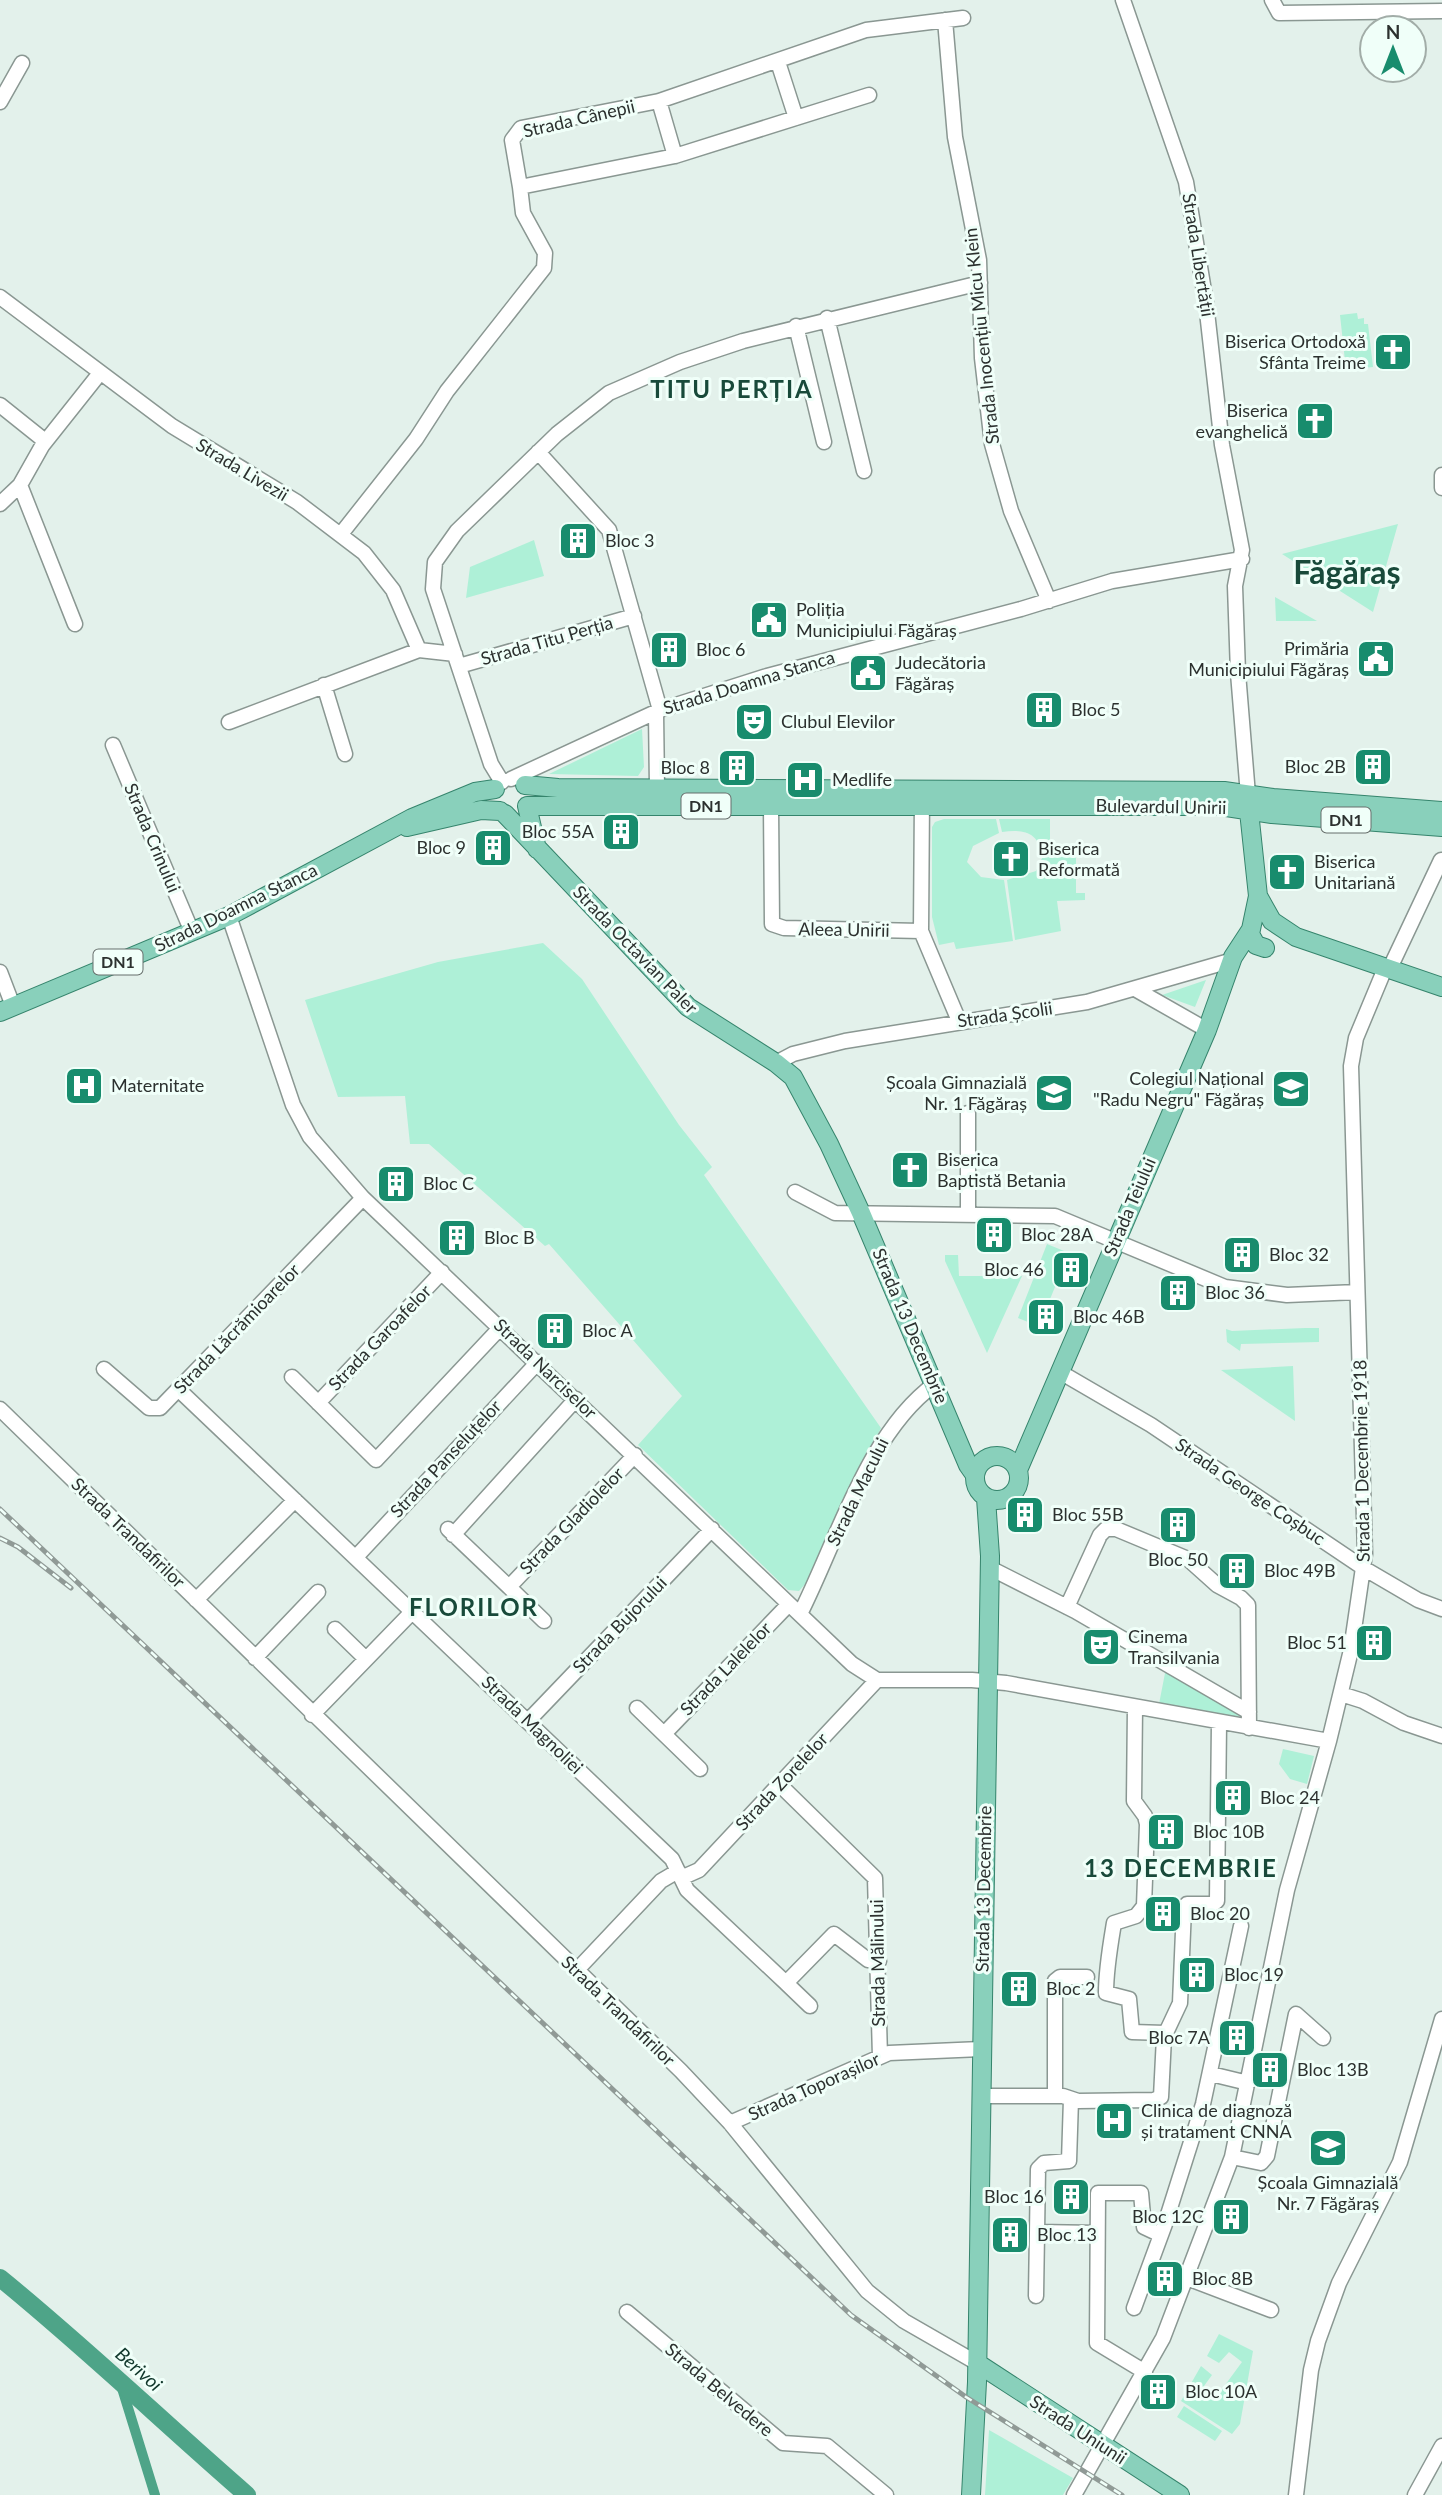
<svg xmlns="http://www.w3.org/2000/svg" width="1442" height="2495" font-family="Lato,sans-serif">
<style>
.green{fill:#aef0d7}
.lines{fill:none;stroke-linecap:round;stroke-linejoin:round}
.canal{stroke:#4ea488;stroke-width:10}
.river{stroke:#4ea488;stroke-width:18}
.minor-casing{stroke:#8a9792;stroke-width:17}
.major-casing{stroke:#35846c;stroke-width:20}
.minor{stroke:#fff;stroke-width:14}
.major{stroke:#89d0bb;stroke-width:18}
.rail-casing{stroke:#909a96;stroke-width:5}
.rail{stroke:#f0fff9;stroke-width:2.5;stroke-dasharray:8;stroke-linecap:butt}
.labels{text-anchor:middle;stroke-width:6;stroke-linejoin:round;paint-order:stroke}
.shield{fill:#f0fff9;stroke:#676f6c;stroke-width:2}
.shield-label{font-size:16px;font-weight:bold;fill:#2c312f}
.street-label{font-size:18px;fill:#2c312f;stroke:#f0fff9}
.poi-label{font-size:18px;fill:#2c312f;stroke:#f0fff9;text-anchor:start}
.water-label{font-size:19px;font-style:italic;fill:#10372b;stroke:#f0fff9}
.district-label{font-size:24px;font-weight:bold;letter-spacing:2px;fill:#184a3a;stroke:#f0fff9}
.town-label{font-size:32px;font-weight:bold;fill:#184a3a;stroke:#f0fff9}
</style>
<rect width="100%" height="100%" fill="#e3f1eb"/>
<!-- green -->
<path class="green" d="M1357,313L1358,319L1364,318V324H1368L1373,367L1346,370L1340,315Z
M1398,524L1373,612L1282,554Z
M534,540L544,576L466,598L470,567Z
M1275,597L1317,621H1276Z
M642,729L644,767L638,776L549,774Z
M944,819H996L999,833L973,846L967,862L981,877L1004,880L1013,941L956,949L954,942L939,945L932,917V827L935,822Z
M999,819H1050V845H1076V893H1085V900L1057,901L1061,931L1015,940L1007,880L1036,871L1043,856C1038,832 1024,829 1002,832Z
M543,943L582,979L679,1125L712,1167L704,1175L881,1428L806,1583L799,1591L788,1590L638,1445L682,1396L549,1244L545,1246L429,1144H410L405,1096L338,1097L305,1000L438,962Z
M1206,980L1195,1007L1162,995Z
M1047,1244L1069,1253L1048,1304L1042,1302L1033,1324L1018,1318Z
M945,1255H958L959,1276H1022L987,1353L945,1261Z
M1305,1328H1319V1342L1241,1344L1240,1351L1227,1342L1226,1329L1232,1331Z
M1293,1366L1295,1421L1221,1370Z
M1166,1668L1240,1713L1239,1717L1159,1704Z
M1283,1749L1314,1756L1307,1784L1290,1779L1279,1764Z
M1219,2334L1253,2351L1240,2424L1232,2434L1181,2401L1201,2366L1212,2375L1204,2386L1217,2396L1242,2362L1229,2352L1219,2363L1207,2356Z
M1184,2406L1222,2431L1215,2441L1177,2417Z
M989,2430L1073,2478L1063,2495H985Z"/>
<g class="lines">
<!-- canal -->
<path class="canal" d="M121,2385L155,2495"/>
<!-- river -->
<path class="river" d="M0,2278C85,2347 164,2423 247,2495"/>
<defs>
<path id="minor" d="M1123,0L1186,182L1206,303L1222,445L1242,550L1235,586L1238,673L1248,795
M1272,0L1279,13L1442,11
M945,20L955,137L979,260L982,358L992,444L1011,511L1049,601
M778,62L796,118
M869,95L675,156L520,187L512,140L521,128L659,101L866,30L963,18
M659,101L675,156
M0,102L22,63
M0,297L172,426L297,502L364,553L393,590L419,650L455,654
M827,318L864,471
M796,326L824,442
M0,405L45,441
M538,452L609,530L660,710
M1442,475V488
M20,485L75,624
M0,504L20,485L42,446L100,373
M341,534L416,439L447,391L544,268L545,253L523,213L520,187
M459,666L634,616
M324,685L345,754
M656,712L657,788
M229,722L419,650
M113,745L192,932
M511,779L660,710L767,676L1021,609L1112,581L1242,559
M502,782L491,764L433,589L435,562L457,531L557,434L609,393L680,362L743,341L980,283
M922,796L921,931L959,1021
M771,806L772,924L784,928L921,931
M229,916L293,1105L310,1137L363,1198L852,1664L877,1680H972L1006,1683L1329,1741
M1390,968L1441,860
M0,972L13,1006
M1135,989L1207,1030
M776,1063L793,1054L845,1041L1087,1002L1233,960
M795,1192L835,1213L1055,1216L1225,1287L1287,1295L1357,1292
M968,1214V1113
M104,1369L149,1408H160L363,1198
M1060,1372L1151,1425L1365,1569L1418,1600L1442,1609
M292,1377L376,1460L501,1327
M178,1389L672,1859L687,1890L786,1983L834,1934L868,1960L879,1961
M318,1403L442,1272
M0,1409L681,2071L730,2123L867,2291L904,2321L977,2363
M448,1529L509,1587
M453,1535L576,1399
M356,1557L538,1362
M990,1568L1075,1611L1249,1712
M196,1600L295,1500
M1067,1607L1100,1535L1106,1529H1116L1188,1559L1217,1585L1241,1598L1248,1605L1249,1728
M800,1614C837,1541 868,1432 935,1384
M544,1621L509,1587L635,1455
M335,1629L366,1659
M255,1658L318,1592
M1341,1694L1363,1701L1404,1723L1442,1736
M1135,1707L1134,1801L1145,1816L1147,1824L1144,1906L1136,1916L1114,1923C1110,1947 1106,1969 1106,1993L1129,1999L1132,2032L1165,2033
M637,1708L700,1769
M312,1715L412,1612
M528,1721L712,1529
M664,1734L789,1604
M780,1785L875,1878L880,2057
M681,1878L699,1870L877,1680
M576,1971L661,1881L678,1871
M786,1983L810,2006
M1211,2074L1248,2083
M1055,2095V1981L1060,1977H1087
M981,2096H1063L1078,2101L1154,2100L1161,2097L1164,2037L1180,2003L1184,1908L1187,1904H1213L1217,1901L1219,1723
M730,2123L889,2053L981,2049
M1232,2157L1261,2163L1267,2156L1296,2014L1323,2038
M1037,2232L1097,2233
M1187,2278L1271,2310
M1036,2296L1038,2169L1044,2163L1069,2161L1071,2099
M1134,2308L1165,2224L1203,2104L1241,1926
M627,2312L783,2443L827,2446L886,2495
M1145,2372L1097,2343L1098,2193H1141L1144,2227L1161,2235
M1074,2495L1163,2338L1232,2157L1287,1890L1329,1741L1351,1650L1365,1554L1351,1066L1356,1038L1386,966
M1296,2495L1311,2370L1318,2341L1339,2283L1400,2162L1442,2019
M1415,2495L1442,2446"/>
<path id="major" d="M525,785L558,788L1224,791L1273,798L1442,811
M1248,802L1258,896L1250,934L1256,945L1265,948
M505,814L688,1007L776,1063L793,1077L829,1144L861,1213L968,1465L975,1475
M407,827L481,810L500,811
M537,849L527,806H1220L1272,814L1442,827
M1258,896L1272,921L1296,937L1442,987
M0,1012L229,916L412,818L475,792L495,789
M975 1478a22 22 0 1 1 44 0a22 22 0 1 1-44 0Z
M1018,1470L1207,1030L1233,957L1250,931
M977,2363L1180,2495
M971,2495L977,2382L990,1556L986,1498"/>
</defs>
<!-- minor casing -->
<use href="#minor" class="minor-casing"/>
<!-- major casing -->
<use href="#major" class="major-casing"/>
<!-- minor -->
<use href="#minor" class="minor"/>
<!-- major -->
<use href="#major" class="major"/>
<defs>
<path id="rail" d="M0,1509L851,2315L966,2397L1122,2495
M0,1538L18,1547L71,1588"/>
</defs>
<!-- rail casing -->
<use href="#rail" class="rail-casing"/>
<!-- rail -->
<use href="#rail" class="rail"/>
</g>
<!-- icons -->
<defs>
<symbol id="church-square" viewBox="-11 -11 22 22"><rect x="-9" y="-9" width="18" height="18" rx="4" fill="#188c6d" stroke="#f0fff9"/><path d="M-1.2-6h2.4v3.5h3.3v2.4h-3.3V6h-2.4V-.1h-3.3v-2.4h3.3Z" fill="#fff"/></symbol>
<symbol id="building-square" viewBox="-11 -11 22 22"><rect x="-9" y="-9" width="18" height="18" rx="4" fill="#188c6d" stroke="#f0fff9"/><path d="M-4-6H4V6H1V3H-1V6H-4ZM-2.5-4.3h1.7v1.8h-1.7ZM.8-4.3h1.7v1.8H.8ZM-2.5-1h1.7V.8h-1.7ZM.8-1h1.7V.8H.8Z" fill="#fff"/></symbol>
<symbol id="civic-square" viewBox="-11 -11 22 22"><rect x="-9" y="-9" width="18" height="18" rx="4" fill="#188c6d" stroke="#f0fff9"/><path d="M-.6-6.5H3V-4.5H.6V-3L4-1V1h2V6H-6V1h2V-1L-.6-3ZM-1.2 2.5V6h2.4V2.5Z" fill="#fff"/></symbol>
<symbol id="theatre-square" viewBox="-11 -11 22 22"><rect x="-9" y="-9" width="18" height="18" rx="4" fill="#188c6d" stroke="#f0fff9"/><path d="M-5-5.5Q0-4 5-5.5V0Q5 5 0 6Q-5 5-5 0ZM-3.3-2.5H-1v1.5H-3.3ZM1-2.5H3.3v1.5H1ZM-2.8 1Q0 5.5 2.8 1Z" fill="#fff"/></symbol>
<symbol id="hospital-square" viewBox="-11 -11 22 22"><rect x="-9" y="-9" width="18" height="18" rx="4" fill="#188c6d" stroke="#f0fff9"/><path d="M-5-5h3v3.5h4V-5h3V5h-3V1.5h-4V5h-3Z" fill="#fff"/></symbol>
<symbol id="school-square" viewBox="-11 -11 22 22"><rect x="-9" y="-9" width="18" height="18" rx="4" fill="#188c6d" stroke="#f0fff9"/><path d="M0-5L7-2L0 1L-7-2ZM-4 1L0 2.5L4 1V4Q0 6-4 4Z" fill="#fff"/></symbol>
</defs>
<g fill-rule="evenodd">
<use href="#church-square" x="1371" y="330" width="44" height="44"/>
<use href="#church-square" x="1293" y="399" width="44" height="44"/>
<use href="#building-square" x="556" y="519" width="44" height="44"/>
<use href="#civic-square" x="747" y="598" width="44" height="44"/>
<use href="#building-square" x="647" y="628" width="44" height="44"/>
<use href="#civic-square" x="1354" y="637" width="44" height="44"/>
<use href="#civic-square" x="846" y="651" width="44" height="44"/>
<use href="#building-square" x="1022" y="688" width="44" height="44"/>
<use href="#theatre-square" x="732" y="700" width="44" height="44"/>
<use href="#building-square" x="1351" y="745" width="44" height="44"/>
<use href="#building-square" x="715" y="746" width="44" height="44"/>
<use href="#hospital-square" x="783" y="758" width="44" height="44"/>
<use href="#building-square" x="599" y="810" width="44" height="44"/>
<use href="#building-square" x="471" y="826" width="44" height="44"/>
<use href="#church-square" x="989" y="837" width="44" height="44"/>
<use href="#church-square" x="1265" y="850" width="44" height="44"/>
<use href="#hospital-square" x="62" y="1064" width="44" height="44"/>
<use href="#school-square" x="1269" y="1067" width="44" height="44"/>
<use href="#school-square" x="1032" y="1071" width="44" height="44"/>
<use href="#church-square" x="888" y="1148" width="44" height="44"/>
<use href="#building-square" x="374" y="1162" width="44" height="44"/>
<use href="#building-square" x="972" y="1213" width="44" height="44"/>
<use href="#building-square" x="435" y="1216" width="44" height="44"/>
<use href="#building-square" x="1220" y="1233" width="44" height="44"/>
<use href="#building-square" x="1049" y="1248" width="44" height="44"/>
<use href="#building-square" x="1156" y="1271" width="44" height="44"/>
<use href="#building-square" x="1024" y="1295" width="44" height="44"/>
<use href="#building-square" x="533" y="1309" width="44" height="44"/>
<use href="#building-square" x="1003" y="1493" width="44" height="44"/>
<use href="#building-square" x="1156" y="1503" width="44" height="44"/>
<use href="#building-square" x="1215" y="1549" width="44" height="44"/>
<use href="#building-square" x="1352" y="1621" width="44" height="44"/>
<use href="#theatre-square" x="1079" y="1625" width="44" height="44"/>
<use href="#building-square" x="1211" y="1776" width="44" height="44"/>
<use href="#building-square" x="1144" y="1810" width="44" height="44"/>
<use href="#building-square" x="1141" y="1892" width="44" height="44"/>
<use href="#building-square" x="1175" y="1953" width="44" height="44"/>
<use href="#building-square" x="997" y="1967" width="44" height="44"/>
<use href="#building-square" x="1215" y="2016" width="44" height="44"/>
<use href="#building-square" x="1248" y="2048" width="44" height="44"/>
<use href="#hospital-square" x="1092" y="2099" width="44" height="44"/>
<use href="#school-square" x="1306" y="2126" width="44" height="44"/>
<use href="#building-square" x="1049" y="2175" width="44" height="44"/>
<use href="#building-square" x="1209" y="2195" width="44" height="44"/>
<use href="#building-square" x="988" y="2213" width="44" height="44"/>
<use href="#building-square" x="1143" y="2257" width="44" height="44"/>
<use href="#building-square" x="1136" y="2370" width="44" height="44"/>
</g>
<g class="labels">
<!-- shield labels -->
<g class="shield">
<rect x="681.5" y="793.5" width="49" height="25" rx="5"/>
<rect x="1321.5" y="807.5" width="49" height="25" rx="5"/>
<rect x="93.5" y="949.5" width="49" height="25" rx="5"/>
</g>
<g class="shield-label">
<text x="706" y="812">DN1</text>
<text x="1346" y="826">DN1</text>
<text x="118" y="968">DN1</text>
</g>
<!-- street labels -->
<g class="street-label">
<text transform="translate(579 119) rotate(-13)" y="6">Strada Cânepii</text>
<text transform="translate(1198 255) rotate(81)" y="6">Strada Libertății</text>
<text transform="translate(982 336) rotate(-96)" y="6">Strada Inocențiu Micu Klein</text>
<text transform="translate(242 470) rotate(31)" y="6">Strada Livezii</text>
<text transform="translate(547 641) rotate(-16)" y="6">Strada Titu Perția</text>
<text transform="translate(749 683) rotate(-17)" y="6">Strada Doamna Stanca</text>
<text transform="translate(1161 807) rotate(1)" y="6">Bulevardul Unirii</text>
<text transform="translate(152 838) rotate(67)" y="6">Strada Crinului</text>
<text transform="translate(236 908) rotate(-26)" y="6">Strada Doamna Stanca</text>
<text transform="translate(844 930) rotate(1)" y="6">Aleea Unirii</text>
<text transform="translate(635 950) rotate(46)" y="6">Strada Octavian Paler</text>
<text transform="translate(1005 1015) rotate(-8)" y="6">Strada Școlii</text>
<text transform="translate(1130 1207) rotate(-67)" y="6">Strada Teiului</text>
<text transform="translate(910 1326) rotate(67)" y="6">Strada 13 Decembrie</text>
<text transform="translate(237 1329) rotate(-46)" y="6">Strada Lăcrămioarelor</text>
<text transform="translate(380 1338) rotate(-46)" y="6">Strada Garoafelor</text>
<text transform="translate(545 1369) rotate(44)" y="6">Strada Narciselor</text>
<text transform="translate(446 1459) rotate(-47)" y="6">Strada Panseluțelor</text>
<text transform="translate(1362 1461) rotate(-91)" y="6">Strada 1 Decembrie 1918</text>
<text transform="translate(858 1492) rotate(-64)" y="6">Strada Macului</text>
<text transform="translate(1250 1492) rotate(34)" y="6">Strada George Coșbuc</text>
<text transform="translate(572 1521) rotate(-46)" y="6">Strada Gladiolelor</text>
<text transform="translate(128 1533) rotate(44)" y="6">Strada Trandafirilor</text>
<text transform="translate(620 1625) rotate(-46)" y="6">Strada Bujorului</text>
<text transform="translate(726 1669) rotate(-46)" y="6">Strada Lalelelor</text>
<text transform="translate(532 1725) rotate(44)" y="6">Strada Magnoliei</text>
<text transform="translate(782 1782) rotate(-47)" y="6">Strada Zorelelor</text>
<text transform="translate(984 1889) rotate(-89)" y="6">Strada 13 Decembrie</text>
<text transform="translate(878 1963) rotate(-91)" y="6">Strada Mălinului</text>
<text transform="translate(618 2011) rotate(44)" y="6">Strada Trandafirilor</text>
<text transform="translate(814 2087) rotate(-24)" y="6">Strada Toporașilor</text>
<text transform="translate(719 2390) rotate(40)" y="6">Strada Belvedere</text>
<text transform="translate(1078 2430) rotate(33)" y="6">Strada Uniunii</text>
</g>
<!-- poi labels -->
<g class="poi-label">
<text x="1366" y="348" text-anchor="end">Biserica Ortodoxă<tspan x="1366" dy="21">Sfânta Treime</tspan></text>
<text x="1288" y="417" text-anchor="end">Biserica<tspan x="1288" dy="21">evanghelică</tspan></text>
<text x="605" y="547">Bloc 3</text>
<text x="796" y="616">Poliția<tspan x="796" dy="21">Municipiului Făgăraș</tspan></text>
<text x="1349" y="655" text-anchor="end">Primăria<tspan x="1349" dy="21">Municipiului Făgăraș</tspan></text>
<text x="696" y="656">Bloc 6</text>
<text x="895" y="669">Judecătoria<tspan x="895" dy="21">Făgăraș</tspan></text>
<text x="1071" y="716">Bloc 5</text>
<text x="781" y="728">Clubul Elevilor</text>
<text x="1346" y="773" text-anchor="end">Bloc 2B</text>
<text x="710" y="774" text-anchor="end">Bloc 8</text>
<text x="832" y="786">Medlife</text>
<text x="594" y="838" text-anchor="end">Bloc 55A</text>
<text x="466" y="854" text-anchor="end">Bloc 9</text>
<text x="1038" y="855">Biserica<tspan x="1038" dy="21">Reformată</tspan></text>
<text x="1314" y="868">Biserica<tspan x="1314" dy="21">Unitariană</tspan></text>
<text x="1264" y="1085" text-anchor="end">Colegiul Național<tspan x="1264" dy="21">"Radu Negru" Făgăraș</tspan></text>
<text x="1027" y="1089" text-anchor="end">Școala Gimnazială<tspan x="1027" dy="21">Nr. 1 Făgăraș</tspan></text>
<text x="111" y="1092">Maternitate</text>
<text x="937" y="1166">Biserica<tspan x="937" dy="21">Baptistă Betania</tspan></text>
<text x="423" y="1190">Bloc C</text>
<text x="1021" y="1241">Bloc 28A</text>
<text x="484" y="1244">Bloc B</text>
<text x="1269" y="1261">Bloc 32</text>
<text x="1044" y="1276" text-anchor="end">Bloc 46</text>
<text x="1205" y="1299">Bloc 36</text>
<text x="1073" y="1323">Bloc 46B</text>
<text x="582" y="1337">Bloc A</text>
<text x="1052" y="1521">Bloc 55B</text>
<text x="1178" y="1566" text-anchor="middle">Bloc 50</text>
<text x="1264" y="1577">Bloc 49B</text>
<text x="1128" y="1643">Cinema<tspan x="1128" dy="21">Transilvania</tspan></text>
<text x="1347" y="1649" text-anchor="end">Bloc 51</text>
<text x="1260" y="1804">Bloc 24</text>
<text x="1193" y="1838">Bloc 10B</text>
<text x="1190" y="1920">Bloc 20</text>
<text x="1224" y="1981">Bloc 19</text>
<text x="1046" y="1995">Bloc 2</text>
<text x="1210" y="2044" text-anchor="end">Bloc 7A</text>
<text x="1297" y="2076">Bloc 13B</text>
<text x="1141" y="2117">Clinica de diagnoză<tspan x="1141" dy="21">și tratament CNNA</tspan></text>
<text x="1328" y="2189" text-anchor="middle">Școala Gimnazială<tspan x="1328" dy="21">Nr. 7 Făgăraș</tspan></text>
<text x="1044" y="2203" text-anchor="end">Bloc 16</text>
<text x="1204" y="2223" text-anchor="end">Bloc 12C</text>
<text x="1037" y="2241">Bloc 13</text>
<text x="1192" y="2285">Bloc 8B</text>
<text x="1185" y="2398">Bloc 10A</text>
</g>
<!-- water labels -->
<g class="water-label">
<text transform="translate(139 2369) rotate(42)" y="7">Berivoi</text>
</g>
<!-- district labels -->
<g class="district-label">
<text x="732" y="398">TITU PERȚIA</text>
<text x="474" y="1616">FLORILOR</text>
<text x="1181" y="1877">13 DECEMBRIE</text>
</g>
<!-- town labels -->
<g class="town-label">
<text x="1347" y="584">Făgăraș</text>
</g>
</g>
<!-- north arrow -->
<g transform="translate(1393 49)"><circle r="33" fill="#f0fff9" stroke="#a2ada8" stroke-width="2"/>
<path d="M0-5L12 26L0 18L-12 26Z" fill="#188c6d"/>
<text y="-10" font-size="19" font-weight="bold" text-anchor="middle" fill="#2c312f">N</text>
</g>
</svg>
